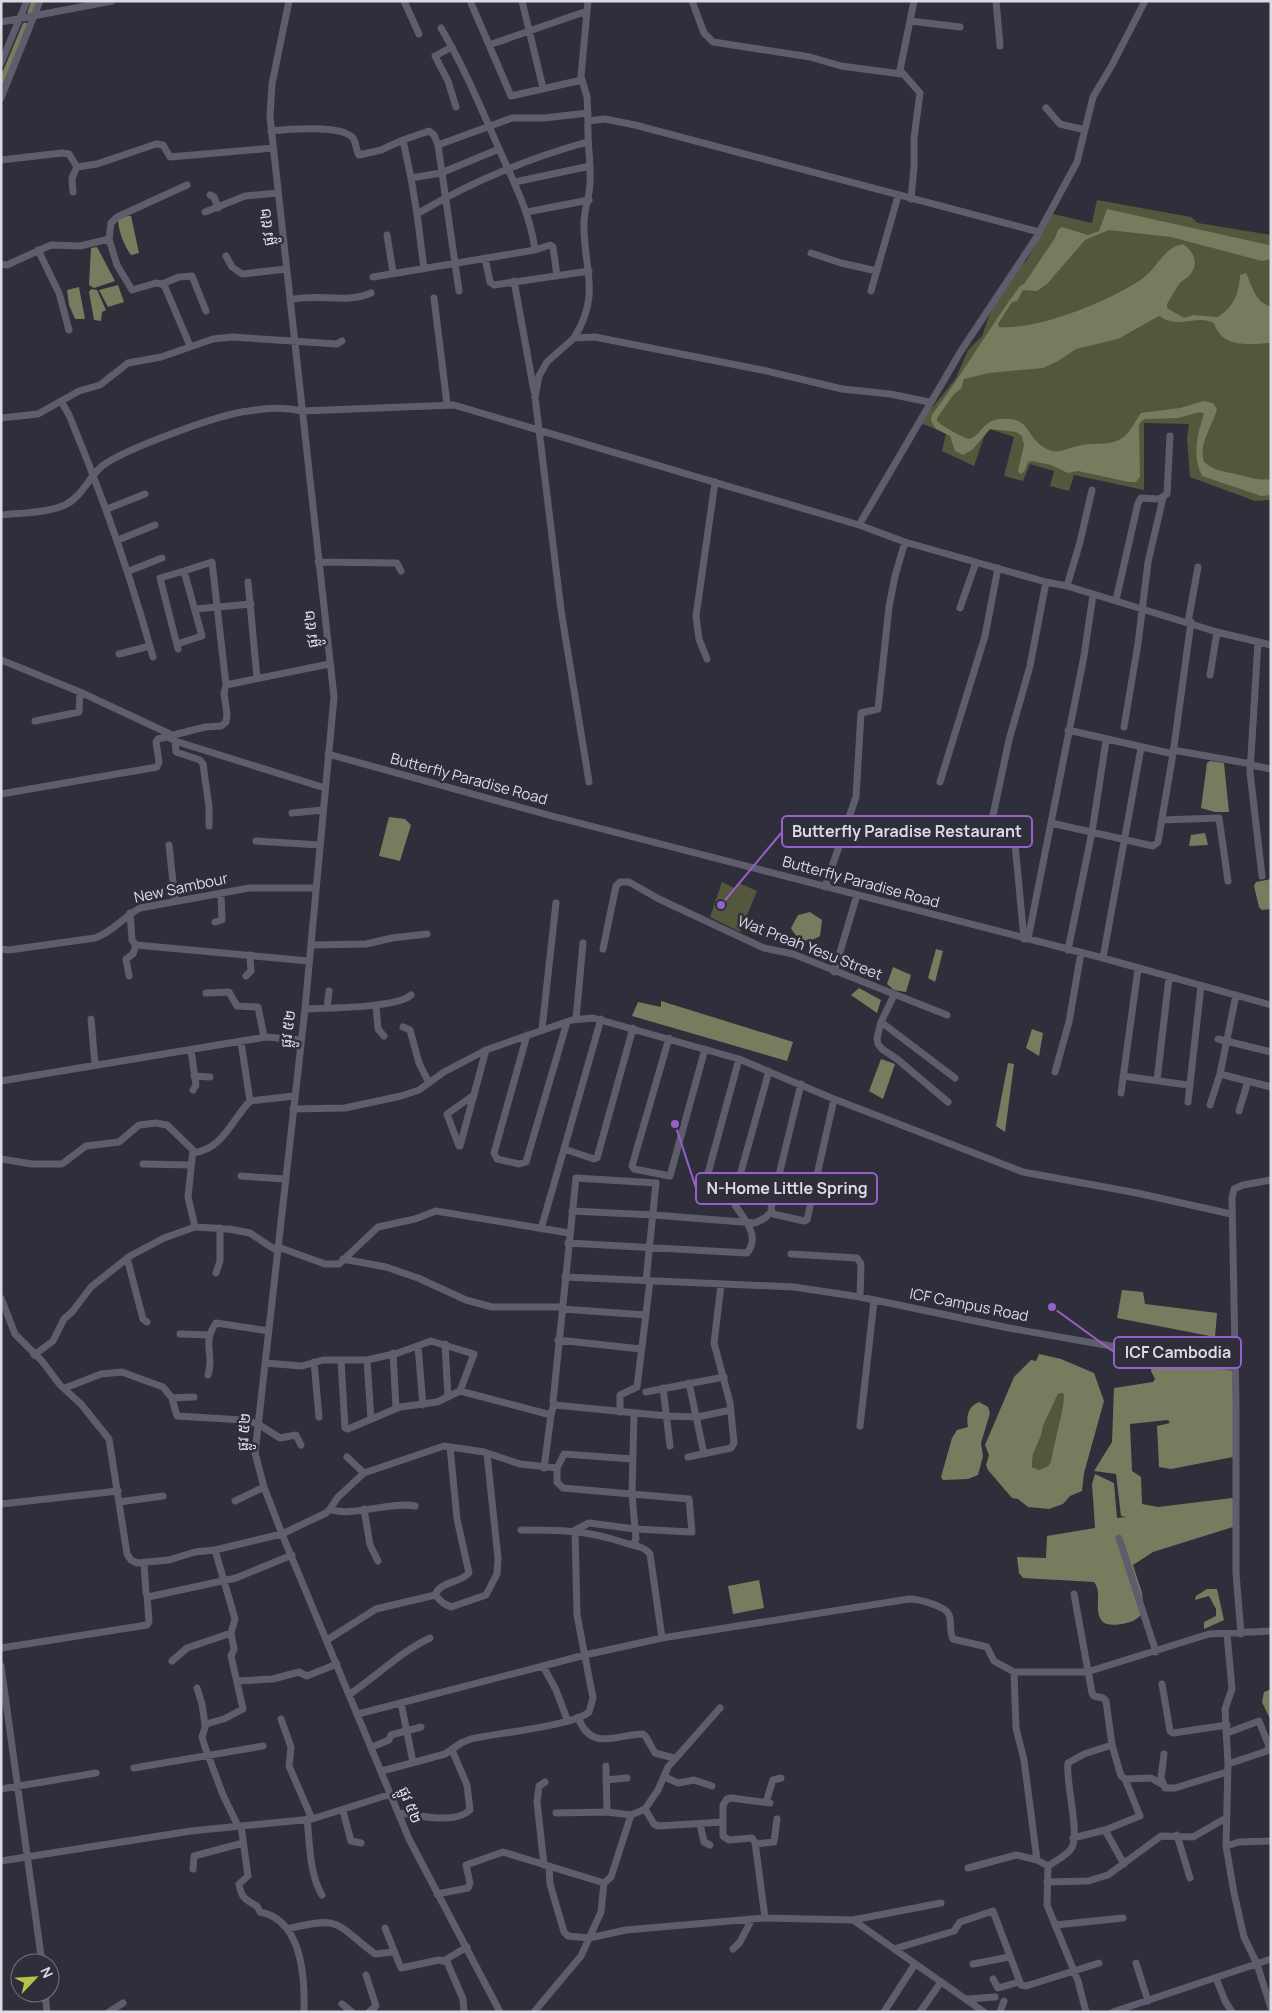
<svg xmlns="http://www.w3.org/2000/svg" width="1272" height="2013" font-family="Manrope,'Noto Sans Khmer',sans-serif">
<style>
.green{fill:#53573b}
.water{fill:#787c5e;fill-rule:evenodd}
.lines{fill:none;stroke-linecap:round;stroke-linejoin:round}
.canal{stroke:#787c5e;stroke-width:5}
.minor{stroke:#5e5d6c;stroke-width:7}
.labels{text-anchor:middle;stroke-width:5;stroke-linejoin:round;paint-order:stroke}
.street-label{font-size:15px;fill:#dbdbe4;stroke:#2f2e3b}
.leader{fill:none;stroke:#9860ca;stroke-width:2}
.callout-dot{fill:#9860ca;stroke:#2f2e3b;stroke-width:2}
.callout{fill:#2f2e3b;stroke:#9860ca;stroke-width:2}
.callout-label{font-size:16px;text-anchor:middle;font-weight:bold;fill:#dbdbe4}
</style>
<rect width="100%" height="100%" fill="#2f2e3b"/>
<!-- green -->
<path class="green" d="M1097,200L1191,217L1198,223L1271,235V500L1255,501L1190,477L1187,438L1189,424L1144,423V490L1074,475L1069,491L1050,486L1054,471L1030,464L1023,481L1004,476L1014,437L987,428L974,466L942,451L946,433L920,423L956,378L968,350L982,336L1000,286L1026,261L1053,214L1092,223Z
M722,882L736,889L739,883L757,891L740,932L710,917Z
M1063,1393C1067,1400 1052,1449 1051,1462L1048,1466L1039,1470L1032,1467L1033,1454L1041,1436L1043,1426L1058,1394Z"/>
<!-- water -->
<path class="water" d="M1107,209L1269,245L1271,259L1262,261L1171,237L1109,230L1085,240L1047,284L1037,291L1023,290L1017,301L1012,302L998,324L999,327C1036,331 1113,300 1143,278C1158,267 1163,248 1183,244C1192,250 1199,261 1192,272C1190,277 1184,279 1180,283C1175,289 1171,298 1167,304V308L1184,318L1193,315L1218,317C1234,306 1239,294 1240,275L1246,273C1253,287 1254,301 1271,307V343C1249,344 1222,349 1214,323C1197,314 1179,330 1159,316L1118,339L1076,349L1058,361L1043,368L989,373L964,379L961,389L954,394L937,418V421C942,426 963,438 970,439C982,434 983,420 1001,419C1030,417 1025,434 1042,446C1044,448 1049,450 1052,451C1060,453 1071,447 1078,446C1092,442 1107,446 1119,440C1130,434 1134,423 1141,413L1180,408L1204,401L1213,403L1217,409C1212,428 1198,443 1204,462C1215,471 1222,471 1236,474C1249,477 1257,481 1271,479V495L1261,496L1202,476C1192,455 1197,436 1204,414L1200,412L1178,418L1144,419L1139,424L1140,477L1136,482H1129L1078,471L1068,473L1051,465L1032,461L1028,462L1024,472L1020,474L1018,471L1024,445L1022,436L1016,432L990,429L972,450L963,455L955,451L950,436L936,429L931,421L932,415C963,373 989,328 1020,286L1024,284L1055,238L1058,230L1062,227L1088,235L1099,231Z
M122,216H131L139,253L131,255C124,245 119,233 118,220Z
M97,247L115,281L94,288L89,285L91,248Z
M118,285L124,302L108,307L99,290Z
M79,287L85,319H75L69,305L67,290Z
M91,289L97,290L106,310L102,312L101,321L94,320L89,292Z
M1210,761L1224,763L1229,812H1215L1201,808L1207,763Z
M389,817L405,819L411,825L400,861L379,856Z
M1205,833L1208,845L1189,846L1191,835Z
M1271,879V909L1262,910L1259,907L1254,886L1256,882Z
M810,912L822,920L820,936C807,944 798,941 791,928L798,915Z
M936,949L943,951L935,982L928,978Z
M893,967L911,975L906,992L894,990L887,984Z
M859,988L881,1000L877,1013L851,995Z
M661,1001L793,1042L787,1061L632,1016L638,1002L661,1007Z
M1032,1029L1043,1033L1039,1056L1026,1048Z
M881,1059L895,1064L883,1099L869,1091Z
M1008,1063L1014,1064L1005,1132L996,1126Z
M1122,1290L1143,1292L1145,1304L1217,1313L1215,1337L1117,1318Z
M1039,1354L1061,1359L1094,1373L1104,1401L1084,1473L1082,1491L1070,1496L1063,1504L1049,1509L1028,1507L1018,1499L1012,1498L988,1470L986,1465L989,1455L985,1445L1014,1377L1031,1360L1036,1361ZM1063,1393C1067,1400 1052,1449 1051,1462L1048,1466L1039,1470L1032,1467L1033,1454L1041,1436L1043,1426L1058,1394Z
M1152,1355L1234,1369L1233,1457L1171,1469L1159,1467L1157,1426L1170,1423L1168,1420L1130,1424L1132,1471L1141,1477L1142,1504L1158,1507L1232,1498L1235,1501L1233,1527L1153,1552L1133,1565L1142,1593L1144,1610C1142,1613 1139,1618 1136,1619C1129,1624 1108,1628 1102,1621C1093,1610 1103,1593 1094,1582L1023,1578L1019,1573L1017,1557L1046,1558L1047,1536L1095,1528L1092,1484L1095,1474L1114,1483L1117,1518L1126,1517L1121,1516L1116,1474L1094,1471L1112,1442L1114,1388L1153,1382L1155,1379L1151,1371Z
M979,1402L988,1407L990,1413L981,1443L983,1456L978,1475L968,1479L943,1480L941,1477L952,1438L957,1430L968,1427C966,1416 968,1407 979,1402Z
M759,1580L764,1608L733,1614L728,1586Z
M1207,1589H1217L1224,1620L1204,1629V1622L1216,1616V1609L1209,1596L1195,1600L1196,1596Z
M1271,1689V1721L1262,1702L1264,1692Z"/>
<g class="lines">
<!-- canal -->
<path class="canal" d="M30,12L34,1
M1,82L25,25"/>
<!-- minor -->
<path class="minor" d="M289,1L272,84L270,117L334,697L305,1009L255,1453L264,1487L282,1534L409,1839L500,2012
M404,1L419,34
M522,1L543,88
M588,1L581,76L587,97L588,121L605,119L635,125L1039,232
M692,1L704,33L713,42L810,57L841,66L901,74
M996,1L1000,46
M471,3L511,96L582,80
M910,21L960,27
M1,22L112,1
M441,28C464,67 481,108 499,149C514,183 530,213 535,250
M489,45L587,11
M452,47L435,56L448,81L456,107
M1,63L27,1
M1,98L40,1
M1046,108L1060,124L1085,130
M271,131C288,129 340,125 352,137C357,142 355,149 359,155L381,150L403,140L411,178L441,173L499,149
M403,140L429,131L434,135L438,145L459,291
M438,145L512,118H544L588,113
M1,160L62,153L69,154L77,167L97,164L156,144L163,145L170,157L273,148
M411,178L417,214
M515,182L590,166
M73,192L72,178L77,167
M210,195L214,197L218,208
M911,199L914,167V138L920,93L900,70L914,1
M205,212L245,196L278,193
M527,212L589,200
M387,235L393,272
M109,239L117,265L132,290L156,283L162,284L165,287L190,346
M38,250L59,293L69,330
M811,253L841,263L877,271
M226,256L232,267L242,274L286,269
M485,258L490,282L494,285L589,271
M1,264L7,265L51,245L80,246L109,239L111,223L117,217L187,185
M424,269L417,214C471,182 526,159 587,142
M373,277L535,250L550,245L553,247L557,276
M514,281L534,391
M162,284L179,277L192,276L206,311
M871,291L898,196
M434,298L447,404
M290,300C316,293 346,304 371,293
M574,338C602,293 583,269 584,223C584,209 590,196 590,182C591,161 587,142 588,121
M61,401L69,415C102,494 130,574 153,657
M1,418L38,414L79,391L100,385L128,363L161,357L213,339L232,337L337,344L342,341
M107,509L145,494
M1,515C21,513 47,513 65,505C83,496 88,478 102,466C125,449 219,414 249,411C266,408 285,407 302,411L454,405L859,525L905,542L1046,582L1067,586L1217,632L1271,645
M859,525L961,351L1036,238L1077,162L1093,97L1112,65L1145,1
M118,540L155,525
M318,562L397,563L401,571
M129,571L162,558
M184,571L212,562L226,685
M248,582L257,678
M1067,586L1080,542L1092,490
M1116,600L1138,503L1141,498L1159,499L1167,494L1170,436
M960,608L976,562
M195,609L251,604
M1188,622L1198,567
M1258,642L1250,772L1262,876
M177,644L202,636L184,571L160,578L178,649
M119,654L150,646
M707,659L699,639L696,616L715,482
M1,660L80,692L170,734
M1210,675L1217,632
M35,721L79,712L80,692
M1124,727L1138,644L1148,562L1163,498
M166,736L175,741L325,788
M175,741L176,752L200,760L203,764L209,807V826
M1173,750L1251,764
M328,754L552,816L1103,958L1271,1005
M1173,754L1191,622
M1251,765L1271,769
M589,782L561,610L535,397L539,376L547,362L574,338L595,337L762,370L842,389L890,394L929,402
M940,782L985,636L998,568
M1,794L157,767L159,762L156,742L158,739L205,727L221,726L226,722L227,715L224,693L226,685L329,664
M292,813L323,810
M1162,820L1219,818L1228,881
M1051,823L1153,846L1158,842L1173,754L1068,730
M256,841L320,845
M169,845L175,901
M825,887L856,797L861,713L878,709L889,607L895,576L905,542
M130,913L132,940L136,945L309,961
M215,922L222,920L221,894
M1024,939L1015,844L1009,838H994L989,834L1009,740L1030,666L1046,582
M1028,939L1084,656L1093,595
M311,945L366,944L392,938L427,934
M1,949L9,950L95,938C113,932 123,917 140,908L249,888H316
M603,949L616,886L620,882H629L659,899L764,948L793,954L947,1015
M1068,950L1092,832L1106,741
M1103,958L1141,748
M834,972L857,895
M129,976L126,959L133,954L136,945
M246,976L251,971L250,955
M206,993L229,992L237,1006L258,1007L264,1037
M894,995L881,1022L955,1078
M376,1005L378,1029L384,1036
M327,1008L329,991
M305,1009C326,1008 398,1008 411,995
M91,1019L95,1064
M576,1019L583,943
M601,1019L564,1149L594,1159L597,1158L633,1028
M881,1022L877,1038L878,1044L882,1049L897,1059L948,1102
M403,1027L410,1030L419,1063L429,1083
M542,1029L556,903
M527,1035L494,1153L497,1159L519,1164L526,1162L567,1022
M669,1038L632,1166L634,1169L670,1176L705,1049
M1218,1039L1271,1052
M241,1042L250,1101
M191,1050L196,1085L193,1090
M739,1059L704,1188L706,1191L725,1195L729,1183L739,1179L769,1071
M1055,1072L1069,1022L1081,953
M1220,1074L1271,1087
M194,1076L210,1077
M1123,1076L1188,1085
M1157,1080L1169,978
M1,1081L266,1037L301,1040
M801,1084L771,1208L773,1214L804,1221L807,1220L834,1099
M1121,1093L1138,969
M474,1095L447,1114L459,1146H460L486,1050
M1188,1102L1201,986
M1210,1105L1220,1074L1236,995
M293,1109L345,1108L401,1096L419,1090L444,1072L486,1050L572,1020L593,1018L739,1059L834,1099L1023,1172L1137,1193L1231,1214
M1239,1111L1248,1081
M193,1153C223,1149 231,1121 250,1101L294,1096
M1,1159L32,1164H62L86,1146L119,1142L139,1125L156,1123L167,1125L193,1150L188,1197L195,1227
M143,1164L191,1165
M241,1176L285,1179
M572,1211L654,1215L755,1223L765,1218L771,1212
M541,1229L564,1149
M568,1243L747,1253C761,1236 744,1219 735,1205L739,1179
M278,1247L325,1264H339L378,1227L415,1219L436,1211L569,1233
M791,1254L857,1258L861,1264L860,1297
M127,1258L143,1319L147,1322
M343,1259L386,1267L418,1278L466,1300L492,1307H562
M216,1273L220,1261V1228
M565,1277L794,1287L860,1297L1009,1328L1235,1368
M646,1281L656,1183L576,1178L553,1402L555,1405L667,1416L697,1417L731,1410
M1,1298L15,1334L42,1361L60,1385L81,1404L109,1439L127,1554L131,1560L137,1563L169,1560L195,1552L215,1550L282,1534L326,1513L330,1509C349,1518 391,1501 415,1506
M562,1309L646,1315
M180,1334L210,1335
M558,1340L641,1349
M445,1344L448,1397
M418,1346L423,1405
M393,1353L396,1408
M34,1355L53,1341L64,1319L72,1312L91,1287L130,1256L164,1238L195,1227L229,1229L250,1233L277,1251
M367,1360L371,1419
M314,1362L319,1417
M265,1363L302,1366L323,1360H367L398,1353L431,1341L474,1354L460,1391L437,1402L400,1407L348,1429L345,1428L341,1360
M208,1375C215,1355 201,1344 216,1323L269,1331
M689,1383L704,1454
M65,1388L101,1374L122,1372L163,1387L172,1398
M663,1388L670,1446
M460,1391L551,1415L554,1404
M646,1392L724,1377
M194,1397L172,1398L177,1416L243,1420L258,1424L280,1438L296,1435L301,1445
M620,1412V1395L637,1387L650,1281
M860,1426L874,1301
M450,1447L457,1519L469,1573C459,1584 442,1580 435,1595L443,1603L451,1607L486,1595L497,1574L498,1558L487,1454
M347,1457L364,1473
M688,1457L731,1448L734,1443L730,1403L714,1343L721,1285
M544,1468L551,1415
M235,1501L264,1487
M119,1502L163,1496
M1,1504L118,1491
M330,1509L338,1497L364,1473L444,1446L484,1452L520,1464L557,1468
M364,1509L370,1545L378,1561
M521,1530C560,1530 585,1530 622,1542C633,1546 643,1545 650,1554L662,1638
M1119,1538L1156,1652
M633,1545L636,1539L632,1494L634,1413
M215,1550L235,1619L231,1633L234,1649L231,1656L243,1709L224,1719L206,1724L202,1737L205,1747L223,1795L238,1826
M144,1564L146,1593L148,1597L236,1578L292,1555
M1074,1594L1092,1693L1094,1696L1103,1698L1106,1701L1112,1745
M1227,1634L1232,1689L1225,1709L1228,1764L1226,1846L1234,1893L1244,1937L1257,1964L1271,2008
M1241,1634L1236,1573V1405L1232,1198L1234,1189L1243,1185L1271,1180
M327,1640L376,1609L435,1595
M1,1648L147,1625L149,1622L147,1595
M172,1661L187,1648L231,1633
M1,1666L42,1963
M543,1666L556,1690L567,1719
M1014,1672L1016,1728L1024,1760L1037,1860L1048,1866
M237,1681L273,1679L299,1672L307,1676L337,1664
M1162,1684L1170,1731L1173,1733L1227,1725
M197,1688L202,1704L205,1725
M350,1694C377,1676 400,1652 430,1638
M401,1703L413,1762
M358,1714L585,1655L662,1638L909,1599C919,1599 946,1606 949,1615C952,1623 949,1632 953,1639L987,1647L994,1661L1014,1672H1087L1209,1634L1271,1631
M578,1717C591,1753 617,1734 643,1734L646,1737L655,1753L674,1758
M281,1719L291,1747L289,1766L312,1819
M1227,1733L1259,1721L1269,1746L1267,1751L1228,1764
M372,1747L389,1740L391,1735L421,1727
M1164,1754L1161,1778L1165,1788H1175L1227,1772
M606,1766L607,1812
M134,1768L263,1746
M382,1771L445,1754L461,1743L471,1739C496,1733 573,1726 589,1712L593,1698L577,1615L575,1530L589,1523L635,1529L692,1532L689,1499L563,1488L557,1482V1468L564,1454L632,1459
M665,1777L678,1783L694,1780L712,1786
M1125,1779L1151,1778L1163,1785
M606,1780L627,1778
M1,1789L96,1773
M766,1802L773,1780L781,1778
M645,1809L658,1790L668,1767L720,1708
M343,1811L351,1841L361,1843
M399,1813C419,1815 454,1825 470,1810L467,1785L452,1750
M556,1813L607,1812L631,1815
M307,1819C310,1844 309,1873 322,1895
M700,1824L704,1842L710,1845
M241,1826L248,1876L239,1884C241,1897 245,1900 257,1906L260,1912C302,1920 305,1978 304,2012
M1105,1830L1124,1864
M1177,1835L1190,1878
M756,1844L774,1842L777,1819
M1226,1846L1239,1842L1271,1841
M1,1861L191,1831L312,1819L391,1794
M544,1865L537,1802L539,1786L545,1782
M1048,1866C1055,1861 1066,1856 1071,1849C1081,1836 1065,1781 1068,1763L1084,1754L1112,1745L1121,1776L1125,1779L1140,1816L1105,1830L1073,1838
M1048,1866L1047,1905L1078,1981L1086,2012
M549,1867L550,1884L564,1932L568,1936L589,1938L626,1930L765,1918L853,1920L984,2012
M968,1868L1016,1855L1037,1860
M193,1869L194,1856L243,1843
M1047,1882L1088,1881L1108,1875L1161,1836L1193,1837L1226,1818
M437,1894L468,1888L470,1883L466,1865L503,1852L604,1883
M765,1918L755,1842L752,1838L729,1840L723,1836V1805L727,1799L731,1798L770,1803
M853,1920L941,1903
M1055,1925L1123,1918
M385,1928L401,1968L439,1960L447,1962L463,1999L464,2012
M287,1929C342,1916 333,1922 375,1954L393,1952
M733,1949L740,1942L752,1919
M894,1949L954,1931L960,1922L993,1911L1021,1985L1026,1986L1099,1963
M445,1960L467,1947
M1136,1963L1148,2001
M973,1964L1009,1957
M366,1975L376,2006L369,2012
M1216,1978L1225,2001L1232,2012
M993,1979L998,1988L1019,1982
M45,1993L47,2012
M967,1999L995,1997
M342,2004L352,2012
M109,2012L123,2003
M534,2012L581,1956L601,1912L604,1883L611,1877L631,1815L645,1809L654,1824L658,1826L723,1822
M884,2012L915,1964
M920,2012L941,1982
M1000,2012L1004,2001
M1113,2012L1271,1959"/>
</g>
<g class="labels">
<!-- street labels -->
<g class="street-label">
<text transform="translate(267 227) rotate(-96)" y="5">ផ្លូវ ៥២</text>
<text transform="translate(311 629) rotate(-96)" y="5">ផ្លូវ ៥២</text>
<text transform="translate(469 779) rotate(15)" y="5">Butterfly Paradise Road</text>
<text transform="translate(861 882) rotate(15)" y="5">Butterfly Paradise Road</text>
<text transform="translate(181 888) rotate(-12)" y="5">New Sambour</text>
<text transform="translate(810 948) rotate(21)" y="5">Wat Preah Yesu Street</text>
<text transform="translate(288 1029) rotate(-83)" y="5">ផ្លូវ ៥២</text>
<text transform="translate(969 1305) rotate(11)" y="5">ICF Campus Road</text>
<text transform="translate(244 1432) rotate(-86)" y="5">ផ្លូវ ៥២</text>
<text transform="translate(410 1805) rotate(68)" y="5">ផ្លូវ ៥២</text>
</g>
</g>
<!-- callouts -->
<path class="leader" d="M721 905L782 832M675 1124L696 1188M1052 1307L1114 1352"/>
<g class="callout-dot">
<circle cx="721" cy="905" r="5"/>
<circle cx="675" cy="1124" r="5"/>
<circle cx="1052" cy="1307" r="5"/>
</g>
<g class="callout">
<rect x="782" y="816" width="250" height="31" rx="5"/>
<rect x="696" y="1173" width="181" height="31" rx="5"/>
<rect x="1114" y="1337" width="127" height="31" rx="5"/>
</g>
<g class="callout-label">
<text x="907" y="837">Butterfly Paradise Restaurant</text>
<text x="787" y="1194">N-Home Little Spring</text>
<text x="1178" y="1358">ICF Cambodia</text>
</g>
<!-- border -->
<rect width="1272" height="2013" fill="none" stroke="#dbdbe4" stroke-width="5"/>
<!-- north arrow -->
<g transform="translate(35 1978) rotate(65)"><circle r="24" fill="#2f2e3b" stroke="#74737f"/>
<path d="M0-4L9 19L0 12L-9 19Z" fill="#b7c148"/>
<text y="-8" font-size="14" font-weight="bold" text-anchor="middle" fill="#dbdbe4">N</text>
</g>
</svg>
